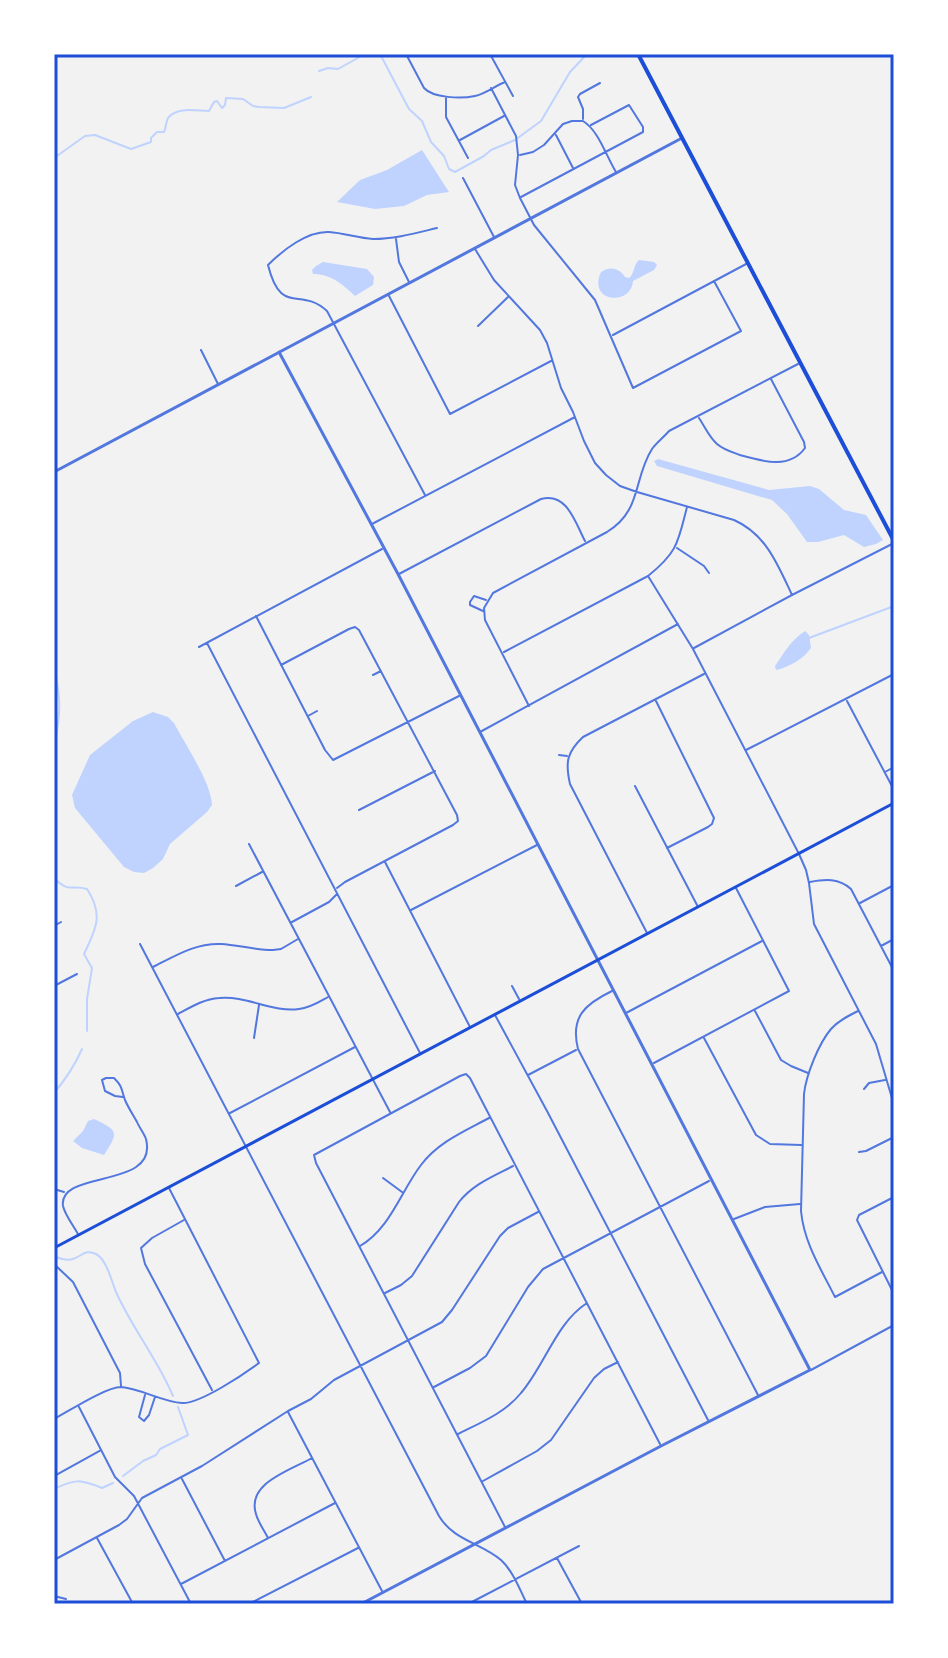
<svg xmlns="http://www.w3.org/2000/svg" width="948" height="1658" font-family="'Noto Sans',sans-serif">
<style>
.water{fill:#bfd3fe}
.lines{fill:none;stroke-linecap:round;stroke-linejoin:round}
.stream{stroke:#bfd3fe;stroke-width:2}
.minor{stroke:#5277de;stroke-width:2}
.tertiary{stroke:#5277de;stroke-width:3}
.secondary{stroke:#1d4ed8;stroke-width:3}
.primary{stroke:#1d4ed8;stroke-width:4}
.neatline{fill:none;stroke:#1d4ed8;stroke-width:3}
</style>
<rect width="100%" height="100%" fill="#f2f2f2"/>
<!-- water -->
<path class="water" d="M422,150L449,192L427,195L404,206L375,209L337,202L360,180L387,170Z
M639,260L654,262L657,265L654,270L633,281C631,307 587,302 601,272C610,266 619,268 625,277L629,278C635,273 633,265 639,260Z
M323,262L367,269L374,277L373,285L355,296C342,284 331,274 313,274L312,270L316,266Z
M658,459L769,490L810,486L819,489L844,510L866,515L883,540L876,544L864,547L844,535L818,542H807L787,514L772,500L657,466L654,461Z
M805,631L809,635L811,648C803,659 790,667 776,670L775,666C784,653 791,640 805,631Z
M153,712L168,717L174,723C185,744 211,782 212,805L207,812L170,844L163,859L153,868L144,873L134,872L124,867L75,808L72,795L90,755L133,721Z
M94,1119C117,1130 120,1131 104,1155L82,1148L73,1141L83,1131L88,1121Z"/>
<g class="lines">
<!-- stream -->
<path class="stream" d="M380,54L409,109L422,121L431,142L444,156L449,169L455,172L484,156L491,150L515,140L541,121L570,72L587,54
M319,71L328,68L338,69L365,54
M54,158L85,136L95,135L131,149L151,142V138L157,132H164C166,127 166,122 168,118C177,106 197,111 209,111L214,102L217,101L222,108L225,105L226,98L243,99L253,106L259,107L284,108L311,97
M809,638L894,606
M54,663C60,698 62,710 54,746
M54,878C70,894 71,884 87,889C104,915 96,929 84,954L92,968L87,999V1031
M54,1093C65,1080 75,1065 82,1049
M56,1257C80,1267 80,1246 96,1254C107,1260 111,1280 116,1292C132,1328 158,1360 173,1396
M123,1476L143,1461L156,1455L160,1449L188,1435L178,1407
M54,1489C75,1479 80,1479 102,1488L113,1483"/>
<!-- minor -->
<path class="minor" d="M406,54L424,88C433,98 461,99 475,96C485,94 495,86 505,82
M490,54L513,96
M394,55L396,54
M491,88L516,136L518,155L515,185L520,198L534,225L595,300L633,388L741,331L714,281
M446,97V117L468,158
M583,119V109L578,97L580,94L600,83
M583,121C599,131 606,156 616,172
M556,135L573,168
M460,140L504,116
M520,155L533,152L544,145L563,124L572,121H582
M463,178L494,237
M521,197L643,132V127L629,105L591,125
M396,239L399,262L409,282
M475,249L494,280L540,330L547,343L561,388L573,412L584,441L595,463L606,475L620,486L637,492L734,520C766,534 778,565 792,595
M388,294L450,414L551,361
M478,326L508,297
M613,335L748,263
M201,350L218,384
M699,418C705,427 709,437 717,444C724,450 732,452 740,455C762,461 789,470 805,448L804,442L771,379
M425,495L327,311C300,286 281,317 268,265C283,250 307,231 329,232C344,233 358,238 373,239C395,239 416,233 437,228
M372,524L575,417
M677,548L704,566L709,573
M399,574L541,499C567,492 575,522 585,541
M648,576L693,649L799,854L806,870L809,883L814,924L876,1044L894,1105
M483,611L470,605V602L474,596L486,600
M256,616L325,750L333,760L459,696
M207,643L420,1053
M199,647L382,549
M694,648L792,595L894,543
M504,652L648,576C678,552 678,542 687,507
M281,665L349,629L355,627L359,630L457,815L458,821L453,825L345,882L337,888
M373,675L381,671
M656,701L714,818L712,824L708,827L667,848
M847,701L894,790
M529,706L485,620L484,608L493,593L607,532C642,511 633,479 652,449C656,443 664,437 669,431L798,364
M308,716L317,711
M480,732L678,624
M746,750L894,674
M559,755L567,756
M885,772L894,767
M635,786L697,905
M359,810L435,771
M249,844L390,1112
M385,862L470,1027
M810,882C825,879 839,878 851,889L894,971
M236,886L262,872
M860,903L894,885
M411,910L537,845
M292,922L329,902L337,894
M54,926L61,922
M647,933L570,784C565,762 567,752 583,737L704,674
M140,944L439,1516C453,1540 481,1543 501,1560C513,1571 520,1590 527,1604
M881,946L894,939
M153,967C175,956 195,943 221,944C238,945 255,950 273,950L281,949L298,939
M54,986L77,974
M512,986L519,999
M612,991C585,1004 570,1017 578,1049L758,1395
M755,1011L781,1060L791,1066L808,1073
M858,1011C848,1016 838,1021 831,1029C819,1043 806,1075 804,1094L801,1211C804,1243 821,1269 835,1297L882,1272
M626,1013L762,941
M178,1014C191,1007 204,999 219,998C246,995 273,1013 299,1009C310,1008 319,1002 328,997
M495,1015L547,1111L708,1420
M254,1038L259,1005
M704,1038L756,1135L770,1144L801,1145
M654,1063L789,991L736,888
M528,1075L576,1050
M864,1089L869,1083L885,1080
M230,1113L355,1047
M859,1152L866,1151L894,1137
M383,1178L402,1192
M54,1189L64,1192
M894,1197L859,1215L857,1220L894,1294
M734,1219L765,1207L800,1204
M184,1220L152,1238L141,1248L145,1264L212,1390
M78,1234C73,1225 65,1215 63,1206C58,1169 159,1190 146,1139C144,1133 139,1127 137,1122C133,1115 128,1107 125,1100C121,1089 123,1087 114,1078H106L102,1080L105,1091L115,1096L123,1097
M360,1246C390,1229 401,1191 421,1165C438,1142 465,1131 489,1118
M54,1264L73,1282L120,1373L121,1386
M385,1293L401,1285L412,1276L459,1202C473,1184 494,1176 513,1166
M811,1370L894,1325
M434,1387L470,1368L486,1356L528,1287L543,1269L709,1181
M145,1395L139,1417L144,1421L149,1415L155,1397
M79,1407L115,1477L134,1496L191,1604
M288,1412L382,1591
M54,1419C69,1411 106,1387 121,1387C139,1388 163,1402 182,1403C200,1404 244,1374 259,1363L169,1188
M458,1434C480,1423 505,1413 521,1393C545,1365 556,1323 587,1303
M54,1476L101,1450
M182,1479L225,1561
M483,1481L537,1451L551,1440L594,1378L604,1369L618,1362
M505,1527L316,1163L314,1155L460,1076L466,1074L470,1078L660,1444
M97,1538L133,1604
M268,1538C264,1530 258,1522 256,1514C246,1483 291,1470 312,1458
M557,1558L582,1604
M54,1560L119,1525L127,1519L142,1498L202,1466L288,1411L311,1399L334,1380L442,1322L452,1310L500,1236L508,1228L538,1212
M181,1584L335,1503
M54,1596L66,1599
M249,1604L358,1548
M468,1604L579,1546"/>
<!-- tertiary -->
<path class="tertiary" d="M279,352L398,574L810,1370L661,1446L361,1604
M54,472L682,138"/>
<!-- secondary -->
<path class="secondary" d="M54,1248L894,803"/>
<!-- primary -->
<path class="primary" d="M638,54L894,541"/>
</g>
<!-- border -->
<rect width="948" height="1658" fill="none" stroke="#ffffff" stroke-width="112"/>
<rect x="56" y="56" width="836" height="1546" class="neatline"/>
</svg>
